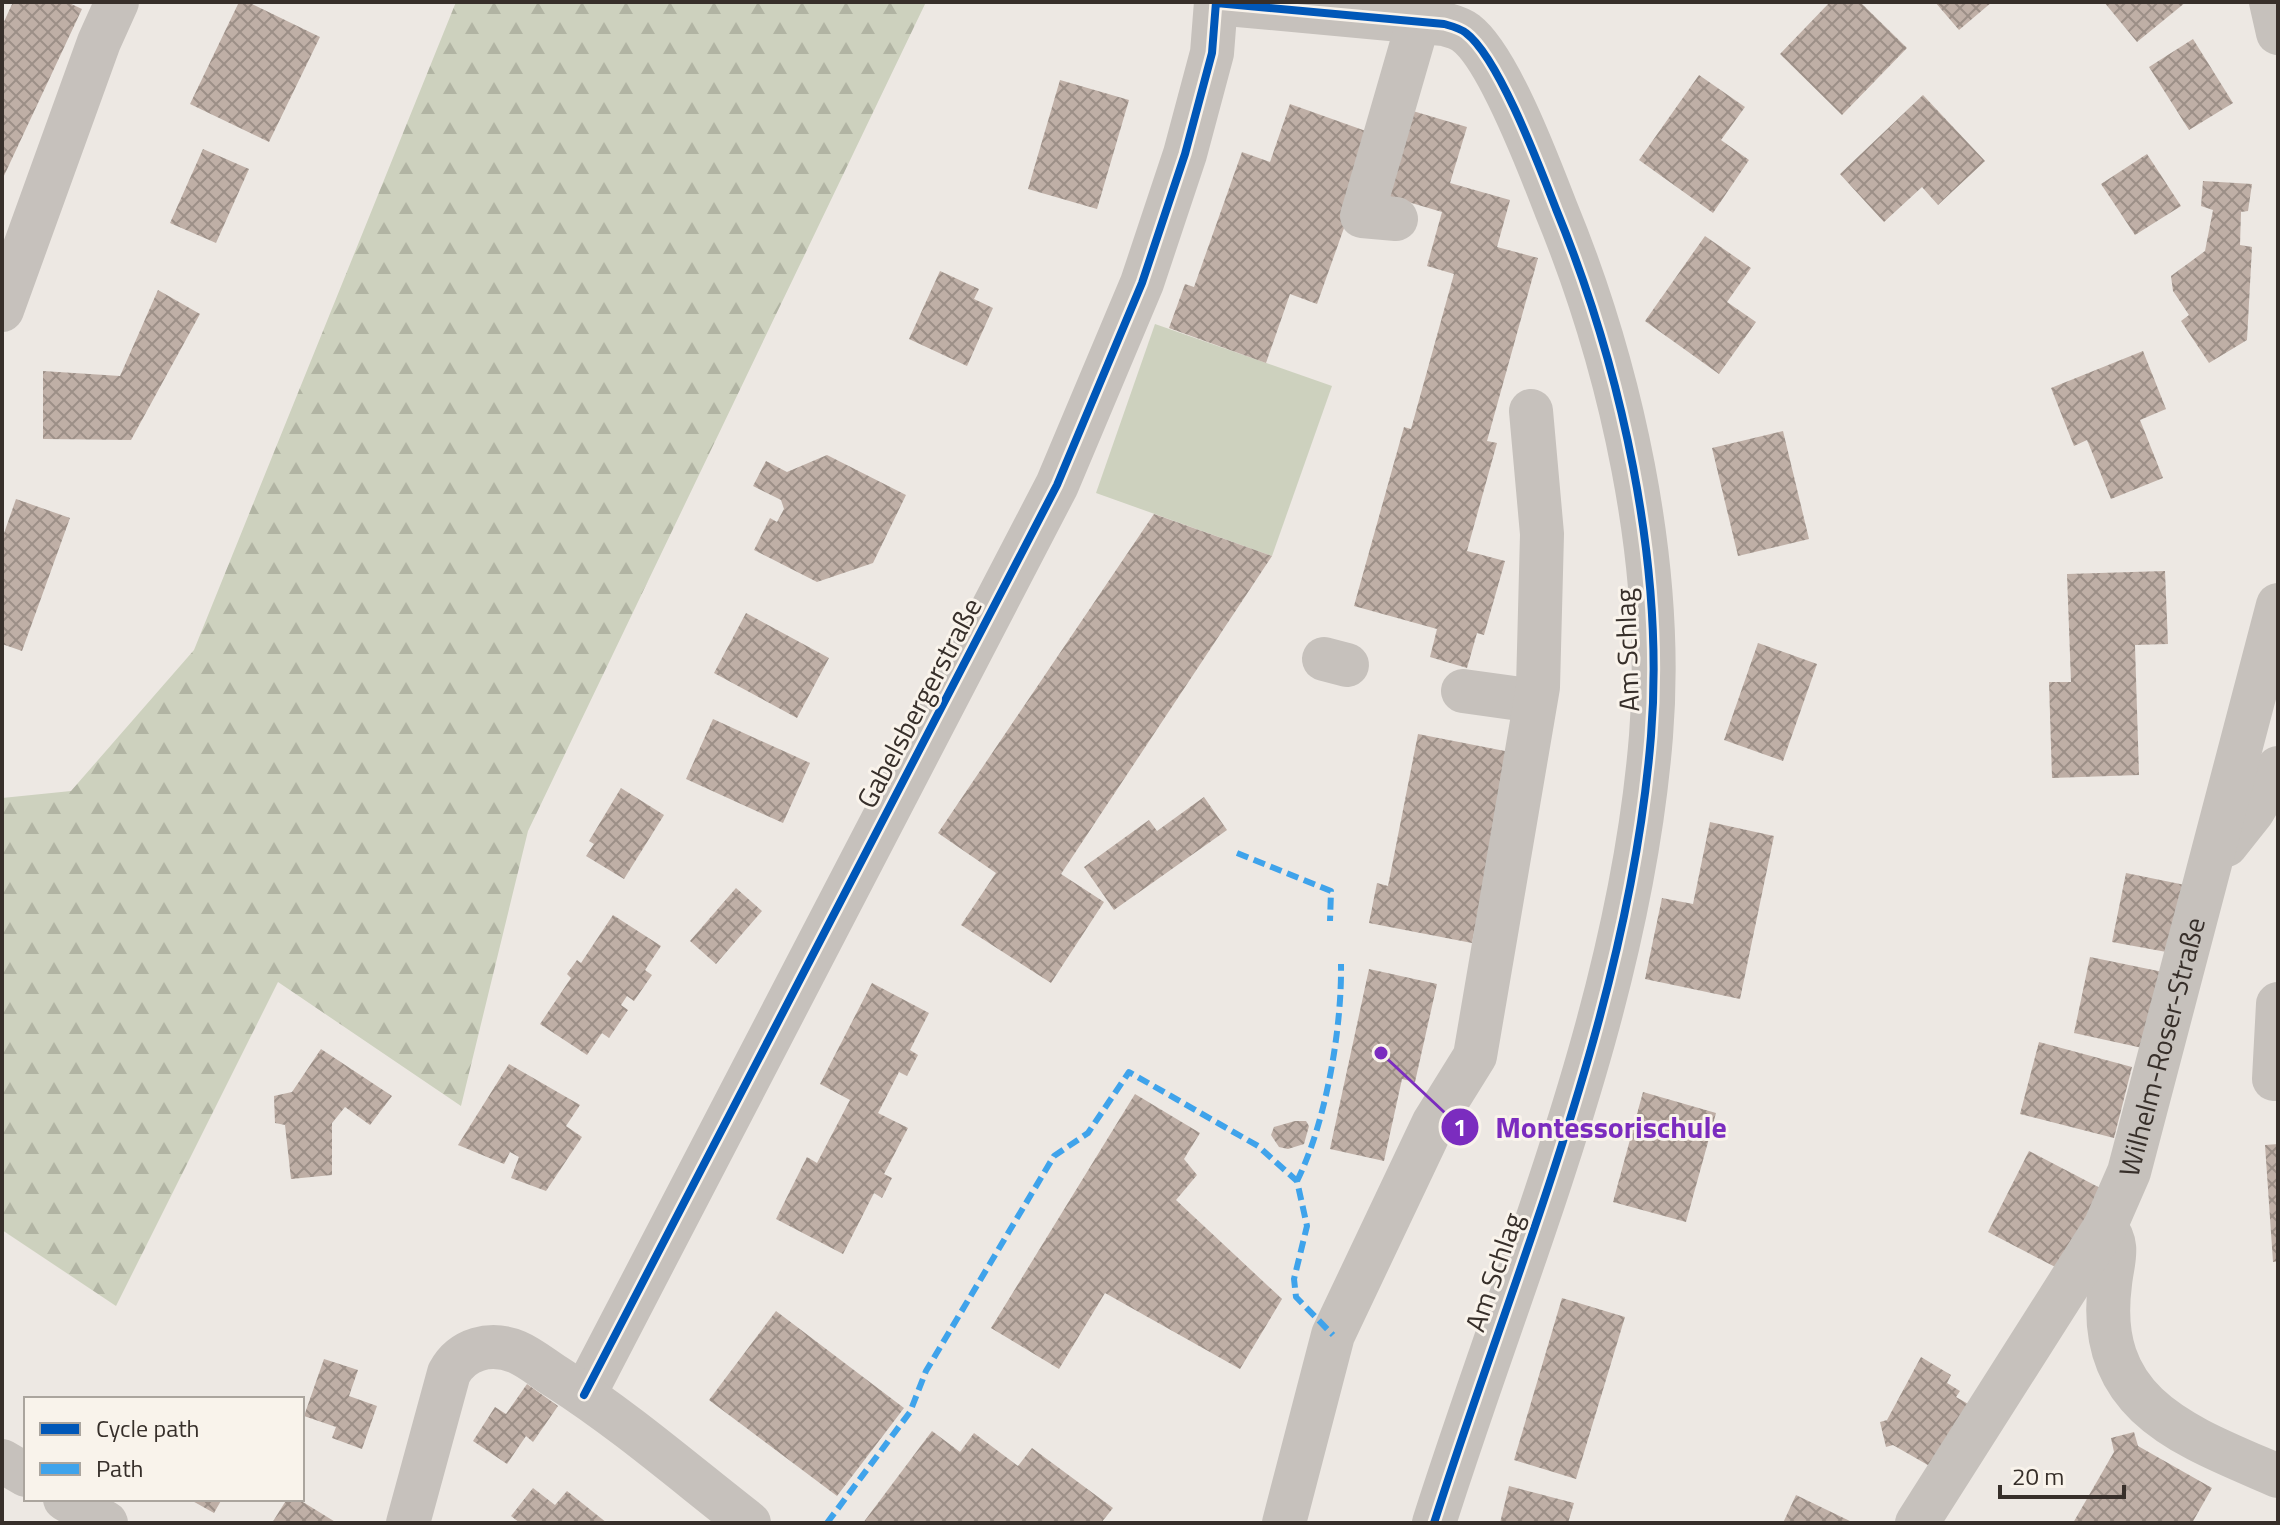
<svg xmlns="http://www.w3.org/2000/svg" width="2280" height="1525" font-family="'Titillium Web',sans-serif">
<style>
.grass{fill:#cdd1be}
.forest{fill:url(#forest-firs)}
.building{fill:url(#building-cross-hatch)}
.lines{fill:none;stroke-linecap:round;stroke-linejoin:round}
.minor{stroke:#c6c1bc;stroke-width:44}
.quiet{stroke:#3fa3eb;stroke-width:6;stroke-dasharray:12 6;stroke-linecap:butt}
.cycleway-casing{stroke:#f9f3eb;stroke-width:13}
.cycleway{stroke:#0057b8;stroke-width:8}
.labels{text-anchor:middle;stroke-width:6;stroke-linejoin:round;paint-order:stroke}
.street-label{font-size:28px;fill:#372f2a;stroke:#f9f3eb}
.leader{fill:none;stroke:#7b2cbf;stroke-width:3}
.callout-dot{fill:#7b2cbf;stroke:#f9f3eb;stroke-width:3}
.mark-label{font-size:24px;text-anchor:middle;font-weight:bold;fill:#fff}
.callout-label{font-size:30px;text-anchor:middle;font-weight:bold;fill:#7b2cbf;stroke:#f9f3eb;stroke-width:6;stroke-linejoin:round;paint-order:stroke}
</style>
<defs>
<pattern id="forest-firs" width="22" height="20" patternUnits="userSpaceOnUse" patternTransform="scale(2)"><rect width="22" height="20" fill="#cdd1be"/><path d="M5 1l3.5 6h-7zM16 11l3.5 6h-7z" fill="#b1b4a3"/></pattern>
<pattern id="building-cross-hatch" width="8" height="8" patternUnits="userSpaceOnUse" patternTransform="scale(2)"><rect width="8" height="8" fill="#bfafa6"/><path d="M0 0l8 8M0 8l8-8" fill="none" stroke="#9c8f87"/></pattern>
</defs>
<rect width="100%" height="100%" fill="#ede8e3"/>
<!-- grass -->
<path class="grass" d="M1155,324L1332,386L1272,556L1096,493Z"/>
<!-- forest -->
<path class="forest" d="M456,2H926L528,831L461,1106L278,982L116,1306L2,1230V798L71,791L194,650Z"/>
<!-- building -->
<path class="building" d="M13,2H67L82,9L2,180V26Z
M239,2H248L320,37L269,142L190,104Z
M1830,2H1860L1907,48L1842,115L1780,54Z
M1935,2H1992L1959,30Z
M2104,2H2186L2137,42Z
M2193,39L2233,103L2189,130L2149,67Z
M1699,75L1745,107L1721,140L1749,160L1713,213L1639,160Z
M1060,80L1129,100L1097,209L1028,189Z
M1923,95L1985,161L1938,205L1922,187L1884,222L1840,174Z
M1290,104L1377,135L1317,304L1290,294L1266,363L1169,328L1185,284L1194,287L1242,152L1270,162Z
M1406,109L1467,127L1450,183L1510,200L1497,247L1538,258L1487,441L1497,443L1467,551L1505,561L1484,635L1477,633L1467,668L1430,657L1437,629L1354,606L1404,427L1411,429L1454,274L1427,266L1442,212L1381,194Z
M203,149L249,169L216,243L170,223Z
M2147,154L2181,206L2135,235L2101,184Z
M2203,181L2252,184L2248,211L2241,212L2240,245L2252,247L2247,340L2209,363L2181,321L2189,315L2173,291L2171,276L2205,251L2213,210L2201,206Z
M1705,236L1751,268L1727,302L1756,322L1719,374L1645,321Z
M940,271L979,289L974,299L993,308L967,366L909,339Z
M158,290L200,314L131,440L43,439V371L120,376Z
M2143,351L2166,409L2140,420L2163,478L2111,499L2087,440L2074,446L2051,388Z
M1783,431L1809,539L1738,556L1712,448Z
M827,455L906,495L873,563L817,582L754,550L770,518L777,522L784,509L781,500L753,486L766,461L787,472Z
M16,499L70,518L22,651L2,644V539Z
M1154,514L1272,556L1061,874L1104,902L1051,983L961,925L996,873L938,833Z
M2165,571L2168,644L2135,645L2139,775L2052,778L2049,682H2071L2067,574Z
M746,613L829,658L797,718L714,673Z
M1758,643L1817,664L1783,761L1724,740Z
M713,719L810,763L783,823L686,779Z
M1418,734L1510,752L1472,943L1369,923L1377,883L1388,886Z
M621,788L664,815L624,879L586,856L594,844L589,841Z
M1204,797L1227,830L1114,910L1084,867L1149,820L1157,831Z
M1710,822L1774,836L1740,999L1645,979L1662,898L1693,904Z
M2126,873L2185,885L2172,953L2112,942Z
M736,888L762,911L716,964L690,941Z
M613,915L661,946L645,970L652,975L634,1001L627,996L621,1005L628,1010L609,1038L602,1033L587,1055L540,1024L571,978L567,974L577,960L581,963Z
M2090,957L2163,972L2147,1049L2074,1033Z
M1369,969L1437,984L1415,1082L1402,1079L1384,1161L1330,1149Z
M872,983L929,1013L910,1050L918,1055L907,1076L899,1072L878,1113L908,1128L884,1174L892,1178L882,1198L874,1193L843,1254L776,1219L807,1157L817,1163L850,1100L820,1084Z
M2039,1042L2132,1067L2114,1138L2020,1114Z
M321,1049L392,1096L370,1125L345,1107L332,1123V1175L291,1179L285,1125L275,1123L274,1096L292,1092Z
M509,1064L580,1105L566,1126L582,1137L546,1191L511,1178L519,1157L510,1152L504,1164L458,1145Z
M1643,1092L1716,1113L1686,1222L1613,1202Z
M1135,1094L1200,1133L1184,1159L1197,1175L1176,1200L1282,1299L1240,1369L1105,1293L1059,1369L991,1328Z
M1295,1121H1306L1309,1126L1304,1144L1288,1149L1279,1147L1271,1135L1274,1127Z
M2278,1144V1261L2273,1262L2265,1145Z
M2029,1151L2104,1190L2063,1271L1988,1232Z
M1562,1298L1625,1317L1576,1479L1514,1460Z
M776,1311L904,1408L837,1496L709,1400Z
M1921,1357L1951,1375L1947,1383L1960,1391L1956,1397L1977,1409L1940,1472L1893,1445L1886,1447L1880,1422L1887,1420Z
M324,1359L358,1370L349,1396L377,1406L362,1449L332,1438L336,1427L304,1416Z
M527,1384L558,1406L533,1442L526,1436L507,1464L473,1441L495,1407L506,1414Z
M932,1431L960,1452L974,1433L1018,1466L1032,1448L1113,1508L1101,1523H863Z
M2134,1432L2138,1446L2212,1488L2192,1523H2073L2114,1452L2111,1438Z
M1509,1486L1574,1503L1568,1523H1500Z
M533,1488L555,1505L567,1491L607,1523H520L511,1516Z
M1796,1495L1854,1523H1783Z
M189,1499H222L214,1513Z
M287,1499H298L337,1523H272Z"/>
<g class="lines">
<!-- minor -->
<g class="minor">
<path d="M2271,2L2278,33"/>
<path d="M1216,3L1444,24C1451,26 1460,28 1466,33C1499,58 1540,168 1556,209C1621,367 1665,564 1651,736C1629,1009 1516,1265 1434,1523"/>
<path d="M1396,219L1362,216L1419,19"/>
<path d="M2,310L99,42L117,2"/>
<path d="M1324,659L1347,665"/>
<path d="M1463,691L1535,701"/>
<path d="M2226,845L2253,811L2278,768"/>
<path d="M2274,1079L2278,1004"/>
<path d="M2105,1227C2121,1245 2112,1262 2110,1284C2094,1406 2186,1436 2278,1476"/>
<path d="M584,1395L1057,485L1142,283L1185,154L1212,53L1216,2"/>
<path d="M2,1461L26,1475"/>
<path d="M65,1499L106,1523"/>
<path d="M408,1523L449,1373C462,1349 490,1341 517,1352C531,1358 545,1370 558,1378C625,1421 686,1474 749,1523"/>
<path d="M1284,1523L1333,1335L1434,1122L1475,1056L1538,687L1542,534L1531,411"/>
<path id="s1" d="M1917,1523L2105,1227L2129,1172L2278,605"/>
</g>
<!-- quiet -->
<path class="quiet" d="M1237,853L1331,891L1330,921
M1297,1181C1326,1123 1342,1028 1341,964
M827,1523L910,1412L926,1371L1054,1156L1088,1133L1129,1072L1258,1146L1297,1181L1307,1226L1294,1279L1296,1297L1333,1335"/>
<defs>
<path id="cycleway" d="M1216,3L1444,24C1451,26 1460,28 1466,33C1499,58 1540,168 1556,209C1621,367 1665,564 1651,736C1629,1009 1516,1265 1434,1523
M584,1395L1057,485L1142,283L1185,154L1212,53L1216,2"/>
</defs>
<!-- cycleway casing -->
<use href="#cycleway" class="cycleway-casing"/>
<!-- cycleway -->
<use href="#cycleway" class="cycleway"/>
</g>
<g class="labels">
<!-- street labels -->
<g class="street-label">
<text transform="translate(1627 650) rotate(-92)" y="10">Am Schlag</text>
<text transform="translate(919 703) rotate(-62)" y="10">Gabelsbergerstraße</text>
<text dy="10" stroke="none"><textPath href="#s1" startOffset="540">Wilhelm-Roser-Straße</textPath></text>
<text transform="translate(1494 1272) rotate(-71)" y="10">Am Schlag</text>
</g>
</g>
<!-- callouts -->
<path class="leader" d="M1381 1053L1460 1127"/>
<g class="callout-dot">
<circle cx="1381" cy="1053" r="8"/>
<circle cx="1460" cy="1127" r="20"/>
</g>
<g class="mark-label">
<text x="1460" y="1136">1</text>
</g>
<g class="callout-label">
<text x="1611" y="1138">Montessorischule</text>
</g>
<!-- border -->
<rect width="2280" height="1525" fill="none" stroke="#372f2a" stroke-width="8"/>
<!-- legend -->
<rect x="24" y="1397" width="280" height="104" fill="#f9f3eb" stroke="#aba59e" stroke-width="2"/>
<rect x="40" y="1423" width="40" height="12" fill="#0057b8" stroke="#aba59e" stroke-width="2"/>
<text x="96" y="1437" font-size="24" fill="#372f2a">Cycle path</text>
<rect x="40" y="1463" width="40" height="12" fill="#3fa3eb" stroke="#aba59e" stroke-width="2"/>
<text x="96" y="1477" font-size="24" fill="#372f2a">Path</text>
<!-- scale -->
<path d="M2000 1485v12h124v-12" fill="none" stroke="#372f2a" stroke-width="4"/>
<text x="2012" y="1485" font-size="24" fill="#372f2a" stroke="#f9f3eb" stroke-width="6" paint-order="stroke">20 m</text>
</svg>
